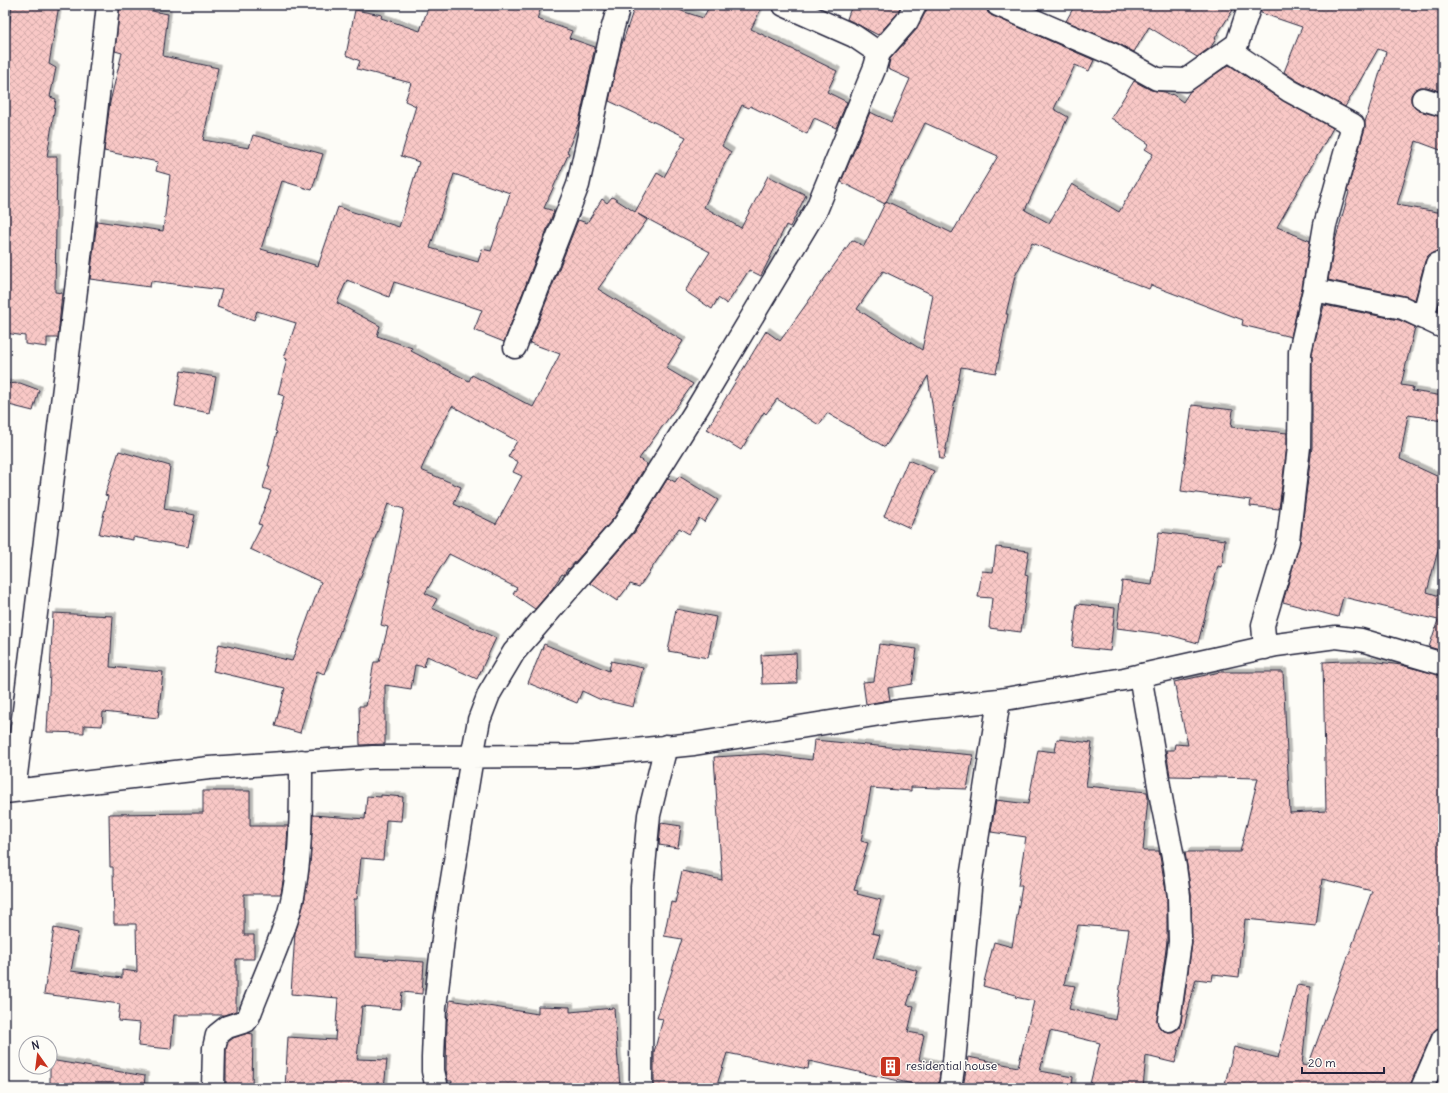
<svg xmlns="http://www.w3.org/2000/svg" width="1448" height="1093" font-family="Delius,sans-serif">
<style>
.building{fill:url(#building-cross-hatch);stroke:#22223b;fill-rule:evenodd;filter:url(#shadow)}
.lines{fill:none;stroke-linecap:round;stroke-linejoin:round}
.street-casing{stroke:#22223b;stroke-width:25}
.street{stroke:#fdfcf7;stroke-width:22}
.labels{text-anchor:middle;stroke-width:3;stroke-linejoin:round;paint-order:stroke}
.poi-label{font-size:12px;fill:#22223b;stroke:#fdfcf7;text-anchor:start}
</style>
<defs>
<pattern id="building-cross-hatch" width="8" height="8" patternUnits="userSpaceOnUse"><rect width="8" height="8" fill="#f9c8c6"/><path d="M0 0l8 8M0 8l8-8" fill="none" stroke="#d5acab"/></pattern>
<filter id="shadow"><feDropShadow dx="3.5" dy="-3.5" stdDeviation="0" flood-color="#0004"/></filter>
</defs>
<rect width="100%" height="100%" fill="#fdfcf7"/>
<filter id="ink" filterUnits="userSpaceOnUse"><feTurbulence type="fractalNoise" baseFrequency=".025" numOctaves="2"/><feDisplacementMap in="SourceGraphic" scale="8" xChannelSelector="R" yChannelSelector="G"/><feConvolveMatrix kernelMatrix="1 2 1 2 8 2 1 2 1" color-interpolation-filters="sRGB"/></filter>
<g filter="url(#ink)">
<!-- building -->
<path class="building" d="M12,5H59L49,64L56,68L50,97L56,99L47,157H57L55,292L62,293L58,338H47V347L25,344V336L5,333V231H8L5,202V56Z
M120,5L168,14L163,56L218,68L203,140L249,148L253,135L323,154L312,190L282,181L261,249L318,266L338,207L399,227L419,162L401,156L416,106L405,101L411,83L357,69L360,61L346,55L355,10L382,15L381,18L420,31L429,5H542L537,19L572,31L569,38L595,47L579,122L567,152L569,153L544,208L554,211L504,342L474,330L482,310L394,282L389,297L347,280L337,303L380,326L377,336L412,348L411,351L469,381L472,375L533,407L560,354L530,343L578,220L587,223L602,199L607,203L612,197L635,212L657,173L664,177L686,137L609,101L620,50L635,5H663L703,18L710,5H763L751,29L837,71L827,92L847,102L836,128L814,118L807,134L750,106L749,108L742,105L722,146L731,152L722,169L704,207L741,228L768,176L806,195L790,227L786,225L761,276L749,270L727,304L718,298L712,309L685,291L710,252L638,214L647,220L598,289L683,341L666,368L693,384L639,459L647,464L614,518L569,569L568,568L564,575L562,574L552,589L535,609L513,594L517,588L449,554L425,593L437,599L432,608L496,638L477,679L427,656L424,667L415,665L411,689L385,685V744L360,745L359,706H366L374,662H379L388,627L381,625L404,509L388,504L324,674L317,671L300,733L275,726L285,688L213,671L219,644L292,661L321,582L250,549L262,525L258,524L271,491L263,488L270,466H268L277,432L275,431L284,396L278,394L287,359L284,358L296,323L257,311L254,320L217,307L222,290L151,281L150,287L90,279L97,221L163,231L170,175L156,171L158,162L104,151L110,102L122,53L115,51ZM454,174L510,193L491,251L482,249L478,262L430,248ZM452,406L517,441L508,457L518,462L513,472L522,476L496,524L454,504L461,487L421,470L433,442Z
M852,5H901L897,14L878,35L847,19Z
M927,5H979L986,7L988,13L993,16L1094,60L1089,71L1075,65L1054,109L1068,117L1025,210L1049,223L1072,184L1119,212L1153,154L1145,149L1149,144L1111,118L1134,81L1151,90L1165,92L1171,95L1172,94L1183,102L1190,91L1229,65L1283,101L1333,128L1277,227L1310,241L1302,288L1291,337L1242,325L1243,320L1151,285L1149,289L1032,243L1015,276L1006,314H1008L996,373L961,367L944,459H940L928,376L885,447L827,413L819,425L777,399L766,414L764,412L741,450L707,429L766,331L780,341L852,240L864,246L886,201L952,233L998,156L925,123L885,204L841,182L870,112L891,122L910,79L888,69L890,59L917,29L926,11ZM883,271L933,295L922,350L857,309Z
M1075,5H1236L1215,38L1216,39L1211,47L1197,57L1149,27L1134,52L1117,43L1066,21Z
M1262,5H1443V92L1427,87H1420L1415,90L1411,95V101L1414,107L1419,111L1443,117V151L1416,141L1397,205L1443,213V253L1440,252H1434L1428,256L1425,261L1415,300L1405,296L1328,280L1335,241L1349,192L1347,191L1365,128V122L1386,52L1378,49L1345,107L1296,80L1284,72L1302,27L1261,13Z
M1443,291V312L1438,311Z
M1324,305L1399,320L1415,327L1401,385L1413,387L1412,391L1443,396V420L1408,415L1400,459L1443,479V531L1427,592L1443,597V651L1429,647L1438,620L1343,597L1338,617L1283,602L1300,542L1312,447V353Z
M181,371L216,377L209,413L175,406Z
M20,383L39,390L33,411L5,404V384Z
M1192,405L1233,410L1231,427L1287,433V446L1279,509L1250,506L1251,500L1181,491Z
M119,451L170,466L164,509L195,515L188,547L133,537V540L99,534L108,496L105,495Z
M908,460L934,471L910,528L884,516Z
M679,476L718,500L704,522L699,518L689,534L679,528L639,587L630,584L617,601L590,583L634,533L668,478L675,482Z
M1159,532L1225,540L1222,567L1218,566L1198,643L1169,635L1117,628L1122,581L1152,585Z
M996,547L1029,551L1025,575L1028,576L1021,632L989,628L992,598L978,597L982,571L993,572Z
M1077,604L1115,608L1110,651L1072,647Z
M676,609L716,617L708,658L668,651Z
M53,613L113,616L110,667L163,672L158,718L103,712L102,726L84,725V733L47,732Z
M544,644L609,671L611,661L643,668L633,707L599,699L582,691L577,703L528,683Z
M879,644L917,649L912,684L888,688L890,700L866,704L863,682L874,681Z
M796,653L797,683L762,684L761,655Z
M1343,661H1372L1401,665L1443,676V1027L1436,1029L1432,1034L1411,1083L1410,1088H1224L1234,1047L1278,1058L1297,985L1310,987L1302,1065L1308,1066L1372,891L1322,879L1316,926L1245,919L1239,977L1213,974L1212,981L1196,979L1175,1063L1146,1056L1143,1088H1089L1100,1043L1050,1031L1040,1071L1073,1077L1072,1088H963L968,1057L1018,1067L1034,1001L1015,997L1016,995L983,986L994,942L1012,947L1022,886H1018L1026,837L991,832L996,800L1028,804L1038,750L1055,752L1057,739L1092,743L1086,786L1147,792L1148,798L1143,851H1159L1167,897V941L1157,1019L1158,1025L1162,1030L1168,1032H1173L1179,1028L1181,1022L1192,944L1191,894L1185,852H1240L1258,778L1170,776L1166,750H1174L1175,744L1188,745L1174,682L1220,672H1283L1290,813L1326,811L1323,662ZM1078,925L1129,929L1115,1020L1069,1009L1075,986L1064,984Z
M814,740L973,755L967,789L911,787V791L871,788L861,841L868,843L854,890L858,891L857,894L881,900L872,933L880,935L873,958L918,971L907,1005L914,1006L908,1032L924,1035L919,1060L941,1065L938,1088H931L809,1061L808,1069L727,1053L716,1088H654V1052L663,1019L657,1018L682,939L664,936L671,902L675,903L682,871L722,880L714,757L764,754L812,760Z
M203,791H250V826H288L286,861L281,894H244V935H254V959H236V1011L224,1015H174L171,1049L138,1046L140,1023L118,1021L120,1004L44,994L54,928L78,933L71,971L122,978V970L137,972L136,924H114L113,867H110L109,814L203,813Z
M381,795L403,797L401,821L386,820L383,860L361,858L357,899H354L355,957L424,962L422,994L402,992L400,1009L362,1006L357,1059L387,1060L384,1088H285L288,1037L335,1040L338,998L291,994L295,933L304,903L310,864L313,815L365,819L367,796L381,797Z
M661,823L681,826L678,848L659,845Z
M450,1000L538,1014V1006L570,1007V1012L614,1008L620,1088H451L452,1081H448L446,1070L447,1022Z
M248,1033L253,1034L252,1088H226V1050L228,1042L233,1038Z
M50,1060L145,1076L144,1088H76L50,1083Z"/>
<g class="lines">
<defs>
<path id="street" d="M998,5L1112,54L1157,79L1186,80L1237,44L1250,5
M1229,50L1290,91L1353,125L1325,225L1314,290L1300,352L1299,447L1288,541L1263,625L1265,648
M879,53L907,21L915,5
M1423,99L1443,105
M1314,290L1403,308L1443,327
M1423,318L1437,264
M515,347L578,185L612,30L617,13V5
M1140,675L1162,803L1175,867L1179,896L1180,942L1169,1020
M14,791L79,266L108,5
M5,792L209,768L373,757L576,756L694,744L899,711L999,700L1124,679L1276,645L1336,637L1361,640L1443,664
M213,1088L214,1048L217,1035L227,1027L246,1021L249,1016C261,984 276,952 287,919C302,873 301,811 301,761
M437,1088L433,1071V1058L435,1007L445,922L472,757L479,720L489,694L514,652L624,525L698,407L817,208L875,67L879,53L854,36L784,5
M641,1088L642,887L649,815L666,746
M950,1088L954,1062L971,878L999,700
M1422,1088L1443,1039"/>
</defs>
<!-- street casing -->
<use href="#street" class="street-casing"/>
<!-- street -->
<use href="#street" class="street"/>
</g>
</g>
<!-- icons -->
<defs>
<symbol id="building-square" viewBox="-11 -11 22 22"><rect x="-9" y="-9" width="18" height="18" rx="4" fill="#c8321e" stroke="#fdfcf7"/><path d="M-4-6H4V6H1V3H-1V6H-4ZM-2.5-4.3h1.7v1.8h-1.7ZM.8-4.3h1.7v1.8H.8ZM-2.5-1h1.7V.8h-1.7ZM.8-1h1.7V.8H.8Z" fill="#fff"/></symbol>
</defs>
<g fill-rule="evenodd">
<use href="#building-square" x="878" y="1054" width="25" height="25"/>
</g>
<g class="labels">
<!-- poi labels -->
<g class="poi-label">
<text x="906" y="1070">residential house</text>
</g>
</g>
<!-- margin -->
<rect width="1448" height="1093" fill="none" stroke="#fdfcf7" stroke-width="20"/>
<rect x="10" y="10" width="1428" height="1073" fill="none" stroke="#22223b" stroke-width="1.5" filter="url(#ink)"/>
<!-- north arrow -->
<g transform="translate(38 1055) rotate(346)"><circle r="19" fill="#fdfcf7" stroke="#a5a5ac"/>
<path d="M0-3L7 15L0 10L-7 15Z" fill="#c8321e"/>
<text y="-6" font-size="11" font-weight="bold" text-anchor="middle" fill="#22223b">N</text>
</g>
<!-- scale -->
<path d="M1302 1067v6h82v-6" fill="none" stroke="#22223b" stroke-width="2"/>
<text x="1308" y="1067" font-size="12" fill="#22223b" stroke="#fdfcf7" stroke-width="3" paint-order="stroke">20 m</text>
</svg>
